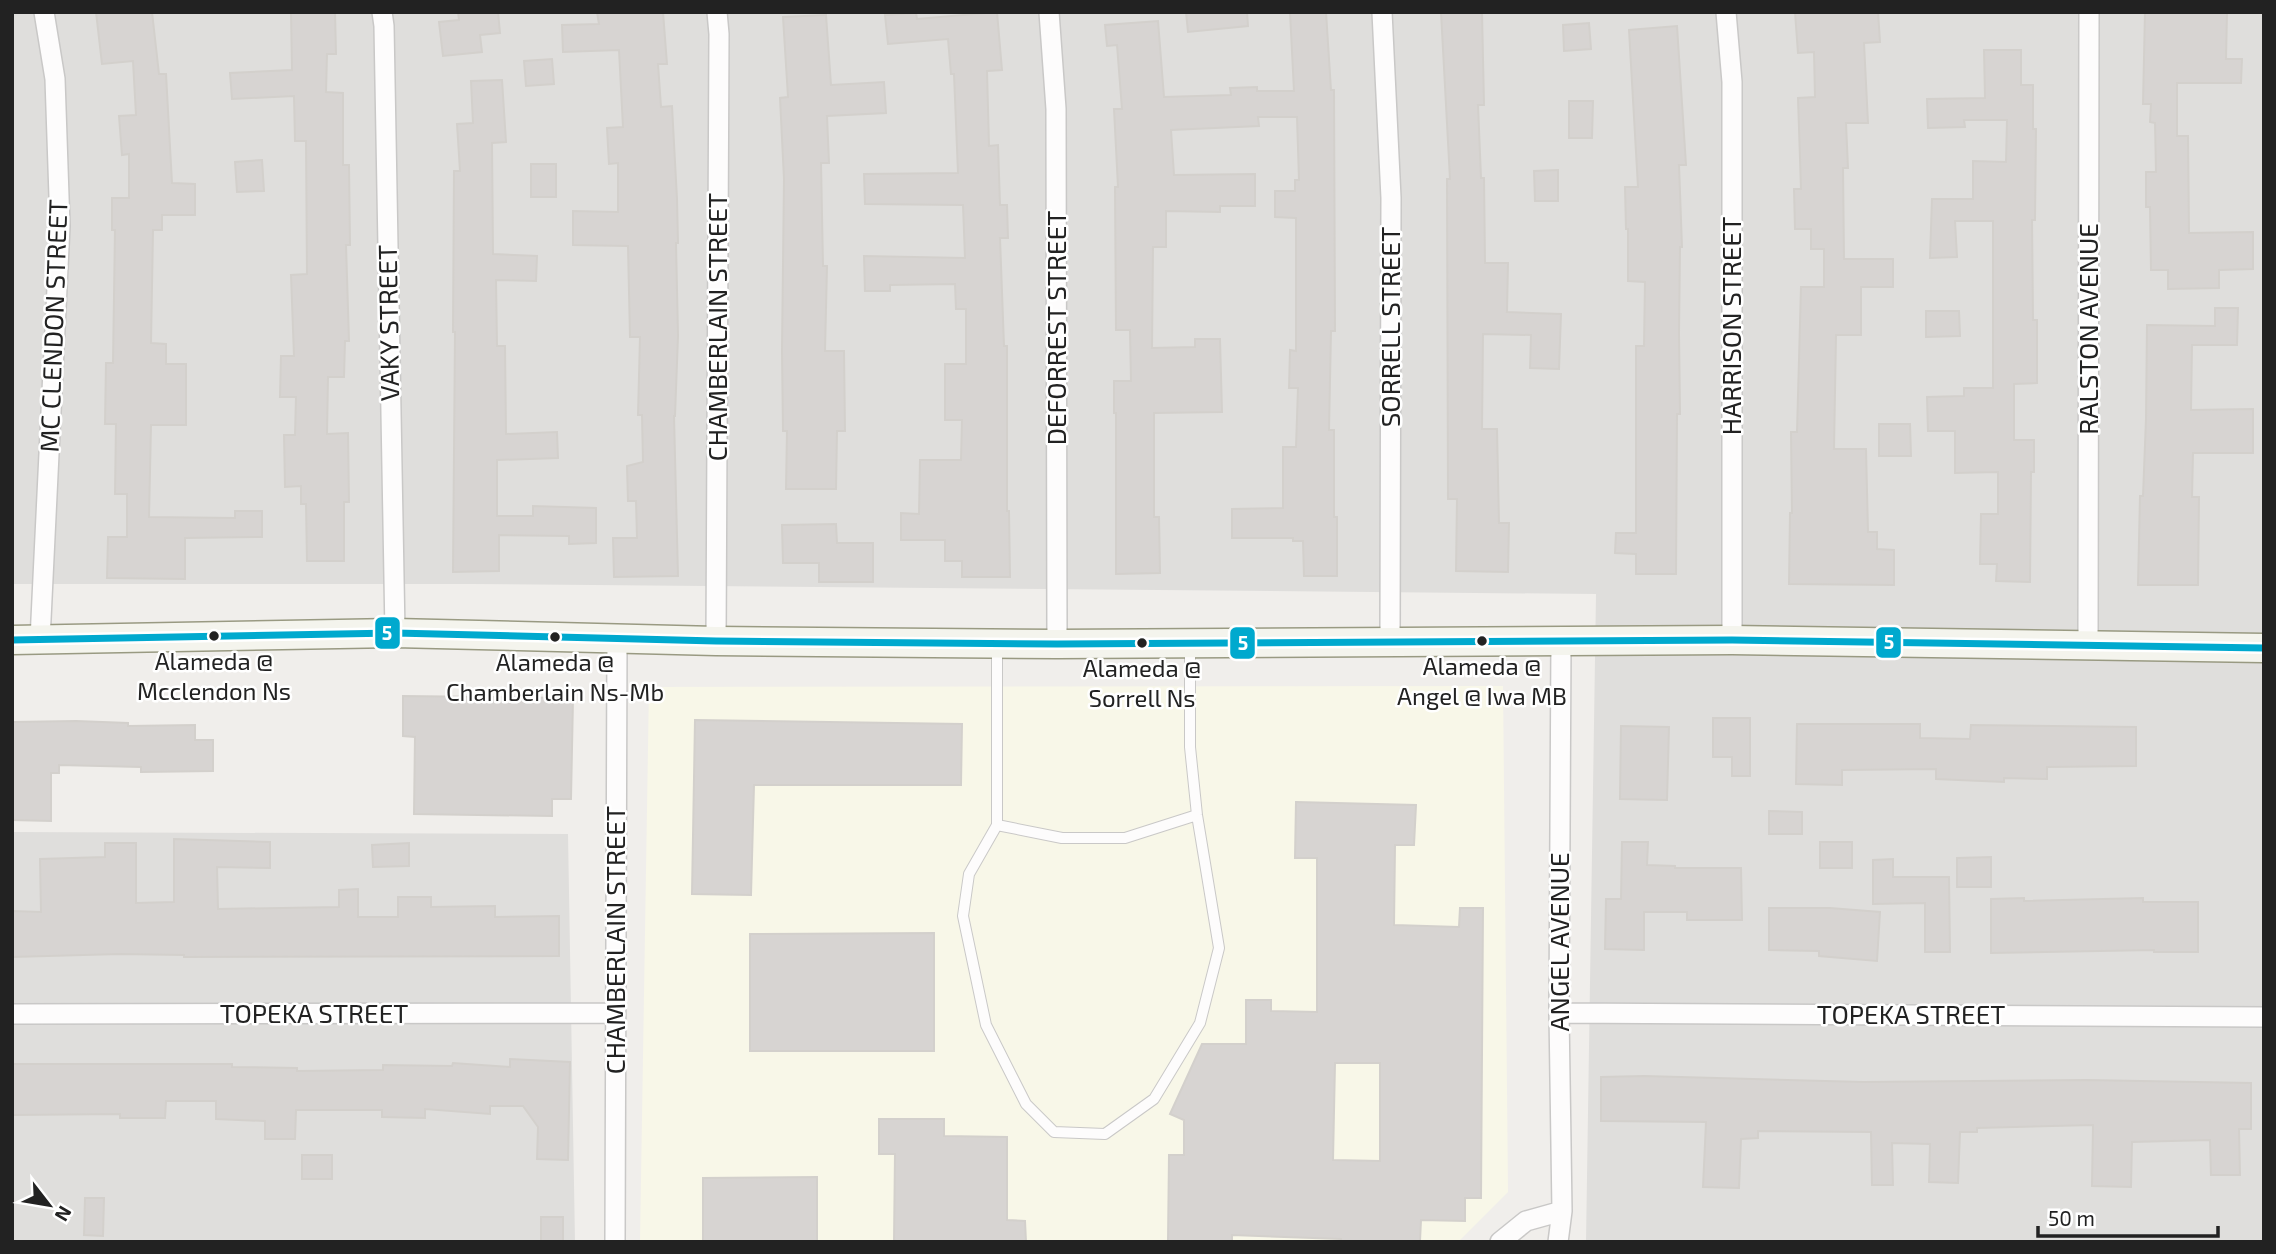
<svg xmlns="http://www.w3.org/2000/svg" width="2276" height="1254" font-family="'Exo 2',sans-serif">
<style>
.residential{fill:#dfdedc}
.education{fill:#f8f7e8}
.building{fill:#d7d4d2;stroke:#d3d0cc;stroke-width:2;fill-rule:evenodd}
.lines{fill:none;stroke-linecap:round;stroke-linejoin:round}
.service-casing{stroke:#c9c8c7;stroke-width:12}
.minor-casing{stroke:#c9c8c7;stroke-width:22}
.secondary-casing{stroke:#999a82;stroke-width:31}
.service{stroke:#fdfcfc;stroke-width:10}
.minor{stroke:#fdfcfc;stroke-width:19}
.secondary{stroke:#f4f4ed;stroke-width:28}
.bus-1-casing{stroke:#fff;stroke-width:12}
.bus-1{stroke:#00a9ce;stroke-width:7}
.bus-dot{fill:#222;stroke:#fff;stroke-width:2.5}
.labels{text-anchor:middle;stroke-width:5;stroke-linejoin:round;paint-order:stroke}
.bus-label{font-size:24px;fill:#222;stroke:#fff}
.street-label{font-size:26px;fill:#222;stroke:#fff}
.line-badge{stroke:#fff;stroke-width:2.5}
.badge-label{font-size:19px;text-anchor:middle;font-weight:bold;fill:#fff}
</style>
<rect width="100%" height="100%" fill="#f0eeeb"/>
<!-- residential -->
<path class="residential" d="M12,12H2264V1242H1586L1596,594L472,584H12Z
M12,832L568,834L575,1242H12Z"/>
<!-- education -->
<path class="education" d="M1503,686L1508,1192L1458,1242H640L649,687Z"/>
<!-- building -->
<path class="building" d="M96,12H152L159,74H166L172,183L195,184V215H162V230H153L151,343L166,344V364H186V425H151L149,517L235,518V511H262V537L185,538V579L107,578L108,537H127V494H115L116,424H105L106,363H113L115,230H112V198H129V154L122,155L119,116L136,115L133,61L102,64Z
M291,12H335L336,54H327L326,92L343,93V165H349L350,245H346L349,341H345L344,377H328L327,434L348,433L349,502H344V561H307L306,504H301V486L285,487L284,435H295L296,397H280L281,356H294L291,275L307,274L306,141H295L294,96L232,99L230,73L292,70Z
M458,12H498L500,33L480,35L482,52L443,56L439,22L459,20Z
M597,12H663L667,64H658L661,107L672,106L677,199L678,243H676L678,336L675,416H674L678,576L614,577L613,538H637L636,501H628L627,466L643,462L642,415H638L640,337H630L628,246L573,245V211L618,212V163L609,164L607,128L623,127L619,50L563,52L562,25L599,24Z
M997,12L1002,70L987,71L989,146L998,145L1000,205H1007L1008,238H1000L1004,346H1007V511H1009L1010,577H962V561H945V540H901V513L919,514L920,460H961L962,420H945V364H966V309H956L955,284L890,285V291H865L864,256L965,258L963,205L865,204L864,174L958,173L954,74H951L948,39L888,44L885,15L916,13L917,19Z
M1186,12H1247L1248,26L1188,32Z
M1290,12H1326L1331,90H1334L1335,331H1331L1329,430H1334V517H1337V576H1304L1303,541H1293V538H1232V509L1283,508V447H1296L1298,388H1289L1290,350L1296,351V218L1275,217V191H1295V180H1299L1297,117H1258L1259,126L1171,130L1174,175L1255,174V206H1220V212L1166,211V247H1153L1152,348L1195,347V339H1220L1222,412L1154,413V517H1159L1160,573L1116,574V413H1114V381H1131L1130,330H1116L1115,187H1118L1114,109H1122L1117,45L1107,46L1105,25L1158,21L1164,97L1231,95L1230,88L1257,87V91H1294Z
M1441,12H1482L1484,105H1478L1481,178H1484L1485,263H1508L1507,312L1561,314L1559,369L1530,368L1531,335L1483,334L1482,429H1497L1499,523H1509L1508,572L1456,571L1457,499H1448L1447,179H1450Z
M1795,12H1878L1880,42L1864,43L1868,123H1846L1848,168H1843L1844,259H1893V287H1861V335H1836L1834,449H1866L1868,532H1877V549L1894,550V585L1789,584L1790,513H1792L1791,432H1797L1801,287H1824V249H1811V229H1795L1794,189H1801L1798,98L1815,97L1814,52L1798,53Z
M2145,12H2227L2226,59H2242L2241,83H2177V136H2188L2189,233L2253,232V269L2219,270V288L2168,289V270H2151L2150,207H2146V172H2156L2155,123L2150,122L2151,104H2143Z
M826,15L831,85L884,82L886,113L827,116L829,163H821L823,266H827L825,351H844L845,431H837L836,489H786L787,431H783L782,351L784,179L780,98L788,97L783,17Z
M1589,23L1591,49L1564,51L1563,25Z
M1677,26L1686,165H1679L1682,247H1680L1679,333L1680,414H1677L1676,574H1636V554L1615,553L1616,533H1636V346H1644L1645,282L1628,281V229H1626L1625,187H1638L1629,30Z
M1984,50H2021V85H2033V129H2036L2035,220H2032L2033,320H2037V383L2014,384V440H2034V472H2031L2030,582L1996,581L1997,564H1980L1981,514H1998V472L1955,473V431H1928L1927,397L1964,396V388H1993V221H1955L1957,257L1930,258L1932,199H1973V161L2006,162L2007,120H1964L1965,127L1928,128L1927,99L1985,98Z
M552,59L554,84L526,86L524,61Z
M502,80L506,142L492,143L493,254L537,256L536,281L496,280L497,346H505L506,434L557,432L558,458L497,460V516H533V506L596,508V543L569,544V536L499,535V571L453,572L455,332H453L454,171H460L457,124L473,123L471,81Z
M1569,101H1593L1592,138H1569Z
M262,160L264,191L237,192L235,162Z
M531,164H556V197H531Z
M1558,170V201H1535L1534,171Z
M2215,308H2238L2237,345H2192L2191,410L2253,409V453H2193L2192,497H2199L2198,585H2138L2140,496H2143L2146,419L2147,325L2215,326Z
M1926,311H1959L1960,336L1926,337Z
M1879,424H1910L1911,456H1879Z
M836,524L837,543H873V582H819V563H783L782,525Z
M403,696L573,698L571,799H552V816L414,814L415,737L403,736Z
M1713,718H1750V776H1732V757H1713Z
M695,720L962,724L961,785H754L751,895L692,894Z
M76,721L128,723V726L195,725V740H213V771L141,772V767L59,765V773H51V821L12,820V722Z
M1797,724H1920V738L1970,739L1971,725L2136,727V766L2047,767V779L2004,778V782L1936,779V769L1842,770V785L1796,784Z
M1621,726L1669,727L1667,800L1620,799Z
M1296,802L1416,805L1414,845H1395L1394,925L1459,927L1460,908H1483L1481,1198H1465V1221L1421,1220L1420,1241L1341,1242V1239L1232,1235V1242H1168L1169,1155H1184V1120L1170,1114L1202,1044H1246V1000H1271V1011L1317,1012V858H1295ZM1335,1063H1380V1161L1333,1160Z
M1769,811L1802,812V834H1769Z
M174,839L270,842V868L217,867L218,909L339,907V890L358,889V917H398V897H431V907L495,906V917L559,916V956L184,957V955L120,954L12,957V911L41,912L40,859L105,857V843H136V903L174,902Z
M1622,842H1648L1647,865L1675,866V868H1741L1742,920H1687V912H1644V950L1605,949L1606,899H1621Z
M1820,842H1852V868H1820Z
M409,843V866L373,867L372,845Z
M1991,857V887H1957V858Z
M1893,859V877H1949L1950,952H1925V903L1873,904V860Z
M2024,898V901L2143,898V902H2198V952H2154V950L1991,953V899Z
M1769,908H1830L1880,912L1877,961L1819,956V951L1769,950Z
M934,933V1051H750V934Z
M510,1059L570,1062L568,1160L537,1159L538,1127L523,1106H490V1114L425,1109V1118L382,1117V1110H296L295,1139H265V1121L216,1119V1101H166L165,1118H120V1114L12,1115V1064H232V1067L297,1068V1071L383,1070V1065L452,1066L453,1063L510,1067Z
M1644,1076L1863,1082L2086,1080L2251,1083V1129H2239L2240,1175H2211L2210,1140L2132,1142L2131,1187L2092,1186L2093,1125L1977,1128V1132H1960L1958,1183L1929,1182L1930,1144L1892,1143L1893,1185H1872L1871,1132L1758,1131V1138L1741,1139L1739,1188L1703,1187L1706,1122L1601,1121V1077Z
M879,1119H944V1136L1007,1137V1220L1025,1221L1026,1242H894L895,1154H879Z
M302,1155H332V1179H302Z
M817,1177V1242H703V1178Z
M85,1198H104L103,1236L84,1235Z
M541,1217H563V1242H541Z"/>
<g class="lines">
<defs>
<path id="service" d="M997,644V825L969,874L963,916L986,1025L1026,1104L1054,1132L1105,1134L1154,1099L1200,1023L1219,948L1197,815L1190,747V645
M997,825L1062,838H1125L1197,815"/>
<path id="minor" d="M382,12L384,26L395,633
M1049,12L1056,109L1057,644
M1382,12L1391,198L1390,642
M1726,12L1732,82V640
M40,640L60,226L55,79L44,12
M716,641L719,34L717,12
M2088,645L2089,12
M1559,1013L2264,1017
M12,1014L615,1013
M615,1242L617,639
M1500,1242L1526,1221L1562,1211
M1558,1242L1562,1211L1559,1013L1561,641"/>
<path id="secondary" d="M12,640L395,633L716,641L1057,644L1732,640L2264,648"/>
</defs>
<!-- service casing -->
<use href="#service" class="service-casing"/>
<!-- minor casing -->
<use href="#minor" class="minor-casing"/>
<!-- secondary casing -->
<use href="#secondary" class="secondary-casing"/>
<!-- service -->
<use href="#service" class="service"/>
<!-- minor -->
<use href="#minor" class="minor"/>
<!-- secondary -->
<use href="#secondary" class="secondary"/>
<defs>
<path id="bus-1" d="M12,640L395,633L716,641L1057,644L1732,640L2264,648"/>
</defs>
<!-- bus-1 casing -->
<use href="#bus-1" class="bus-1-casing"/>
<!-- bus-1 -->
<use href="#bus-1" class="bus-1"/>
</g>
<!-- markers -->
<g class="bus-dot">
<circle cx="214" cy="636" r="6"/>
<circle cx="555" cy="637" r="6"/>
<circle cx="1482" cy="641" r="6"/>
<circle cx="1142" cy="643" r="6"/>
</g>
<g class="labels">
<!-- bus labels -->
<g class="bus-label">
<text x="214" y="670">Alameda @<tspan x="214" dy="30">Mcclendon Ns</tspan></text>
<text x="555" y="671">Alameda @<tspan x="555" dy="30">Chamberlain Ns-Mb</tspan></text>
<text x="1482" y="675">Alameda @<tspan x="1482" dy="30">Angel @ Iwa MB</tspan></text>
<text x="1142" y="677">Alameda @<tspan x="1142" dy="30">Sorrell Ns</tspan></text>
</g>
<!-- street labels -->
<g class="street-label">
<text transform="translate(389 323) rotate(-91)" y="9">VAKY STREET</text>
<text transform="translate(54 326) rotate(-88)" y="9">MC CLENDON STREET</text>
<text transform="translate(1732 326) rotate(-90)" y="9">HARRISON STREET</text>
<text transform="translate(718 327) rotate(-90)" y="9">CHAMBERLAIN STREET</text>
<text transform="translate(1391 327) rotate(-90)" y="9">SORRELL STREET</text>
<text transform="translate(1057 328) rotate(-90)" y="9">DEFORREST STREET</text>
<text transform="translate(2089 329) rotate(-90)" y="9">RALSTON AVENUE</text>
<text transform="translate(616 940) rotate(-90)" y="9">CHAMBERLAIN STREET</text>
<text transform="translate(1560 942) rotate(-90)" y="9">ANGEL AVENUE</text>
<text x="314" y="1023">TOPEKA STREET</text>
<text x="1911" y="1024">TOPEKA STREET</text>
</g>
</g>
<g class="line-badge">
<rect x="374" y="616" width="27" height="34" rx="7" fill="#00a9ce"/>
<rect x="1875" y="626" width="27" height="33" rx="7" fill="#00a9ce"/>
<rect x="1229" y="626" width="27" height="34" rx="7" fill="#00a9ce"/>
</g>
<g class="badge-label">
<text x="387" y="640">5</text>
<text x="1889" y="649">5</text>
<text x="1243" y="650">5</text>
</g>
<!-- border -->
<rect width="2276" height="1254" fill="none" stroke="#222222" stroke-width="28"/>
<!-- north arrow -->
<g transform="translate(49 1205) rotate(121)" stroke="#ffffff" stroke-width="5" paint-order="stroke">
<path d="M0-5L12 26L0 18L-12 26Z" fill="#222222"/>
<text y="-10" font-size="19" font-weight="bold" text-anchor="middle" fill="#222222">N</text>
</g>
<!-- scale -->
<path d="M2038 1226v10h180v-10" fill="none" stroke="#222222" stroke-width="3.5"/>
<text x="2048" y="1226" font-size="21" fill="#222222" stroke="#ffffff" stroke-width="5" paint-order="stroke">50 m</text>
</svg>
